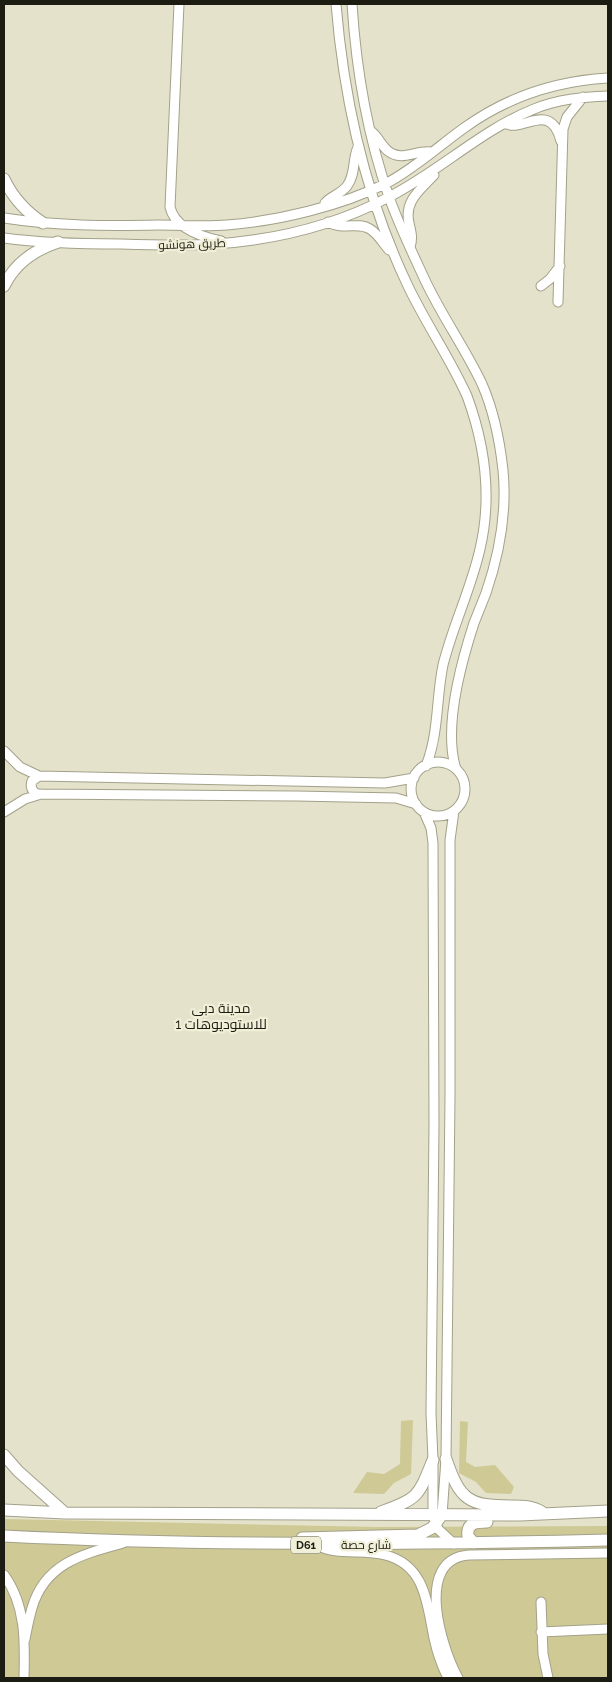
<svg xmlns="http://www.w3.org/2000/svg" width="612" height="1682" font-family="Raleway,Cairo,sans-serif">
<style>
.green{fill:#cfc995}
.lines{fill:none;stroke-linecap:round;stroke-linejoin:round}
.minor-casing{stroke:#a3a18a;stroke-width:11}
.major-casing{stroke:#a3a18a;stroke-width:13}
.minor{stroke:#fff;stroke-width:9}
.major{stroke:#fff;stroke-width:11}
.labels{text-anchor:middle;stroke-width:4.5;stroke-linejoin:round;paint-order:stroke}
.shield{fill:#f1efd7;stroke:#5d5b4e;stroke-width:1}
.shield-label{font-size:11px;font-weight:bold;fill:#1d1c13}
.street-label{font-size:12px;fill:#1d1c13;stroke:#f1efd7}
.neighbourhood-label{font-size:14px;fill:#1d1c13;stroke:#f1efd7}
</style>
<rect width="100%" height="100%" fill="#e4e2ca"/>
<!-- green -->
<path class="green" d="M413,1420L411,1474L394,1483L384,1494L353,1493L367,1472L384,1474L400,1464L401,1421Z
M460,1421L468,1422L466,1462L475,1467L495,1465L514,1487L511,1494L486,1493L476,1482L459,1473Z
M4,1519L376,1527L608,1526V1678H4Z"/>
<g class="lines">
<defs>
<path id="minor" d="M179,4L170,207C175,229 202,237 221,241
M336,4C344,101 366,198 408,286C426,324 450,358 467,396C485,445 492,498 480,549C471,589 453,625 443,665C436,699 439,733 426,766
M352,4C356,67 368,137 389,197C399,225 412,252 424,278C441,315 465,348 482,384C493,409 500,443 503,470C507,511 499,555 486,593C482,603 478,613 474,623C461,663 443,728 456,769
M505,123C522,134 550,99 561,141
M372,132C378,137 381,145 388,151C402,162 415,150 431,152
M325,203C331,196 341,194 347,186C356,174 352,160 358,147
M4,218C56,226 106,226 158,225C181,225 204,227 227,225C278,221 341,206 387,183C415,168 439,146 464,128C507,97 555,81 608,78
M328,222C344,231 357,221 370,229C378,234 383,243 389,250
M4,238C42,243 82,244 121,244C152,245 184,246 215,244C275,240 336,225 389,197C440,171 481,130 534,109C558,99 583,97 608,96
M410,247C413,238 411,232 409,223C404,201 420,190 434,175
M541,286L550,279L560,266
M558,302L563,129L567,117L583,97
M4,751L20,767L39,776
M411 789a27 27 0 1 1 54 0a27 27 0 1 1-54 0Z
M414,778L385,783L39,776L32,781C30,787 32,792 38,794L296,796L396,798L416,804
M4,812L25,799L41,794
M424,812L431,828L433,843L434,1125L431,1413L433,1460V1515L438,1529L454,1544
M442,1515L446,1459L450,1097V840L454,811
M317,1545C335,1556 364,1549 385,1555C426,1565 427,1605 434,1638C437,1652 442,1666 448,1678
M4,1575C26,1605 25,1642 24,1678
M541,1602L543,1654L548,1678
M541,1632L608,1629
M25,1639C27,1629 29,1618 32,1608C45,1563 83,1554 123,1543
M458,1678C442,1649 413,1559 469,1555L608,1553"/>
<path id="major" d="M4,179C13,198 26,212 43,223
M4,286C15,263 34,250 58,242
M4,1455L18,1471L65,1513
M446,1459C460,1500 468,1506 512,1506C523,1506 532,1506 542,1512
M4,1510L65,1513L520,1515L608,1511
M381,1512C419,1498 418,1497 433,1460
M4,1536C205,1546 407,1545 608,1540
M302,1538L418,1535L432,1528L442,1515
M474,1543L468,1536C466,1523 476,1522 487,1522"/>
</defs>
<!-- minor casing -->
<use href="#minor" class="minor-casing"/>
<!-- major casing -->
<use href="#major" class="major-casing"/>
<!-- minor -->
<use href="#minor" class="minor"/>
<!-- major -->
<use href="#major" class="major"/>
</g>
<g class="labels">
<!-- shield labels -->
<rect class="shield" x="291" y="1536.5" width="30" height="17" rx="4"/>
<g class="shield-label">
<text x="306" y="1549">D61</text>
</g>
<!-- street labels -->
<g class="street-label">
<text transform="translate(192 244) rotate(-2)" y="4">طريق هونشو</text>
<text x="366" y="1549">شارع حصة</text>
</g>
<!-- neighbourhood labels -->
<g class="neighbourhood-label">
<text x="221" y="1013">مدينة دبي<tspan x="221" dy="16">للاستوديوهات 1</tspan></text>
</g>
</g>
<!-- border -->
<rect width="612" height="1682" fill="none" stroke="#1d1c13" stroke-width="10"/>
</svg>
